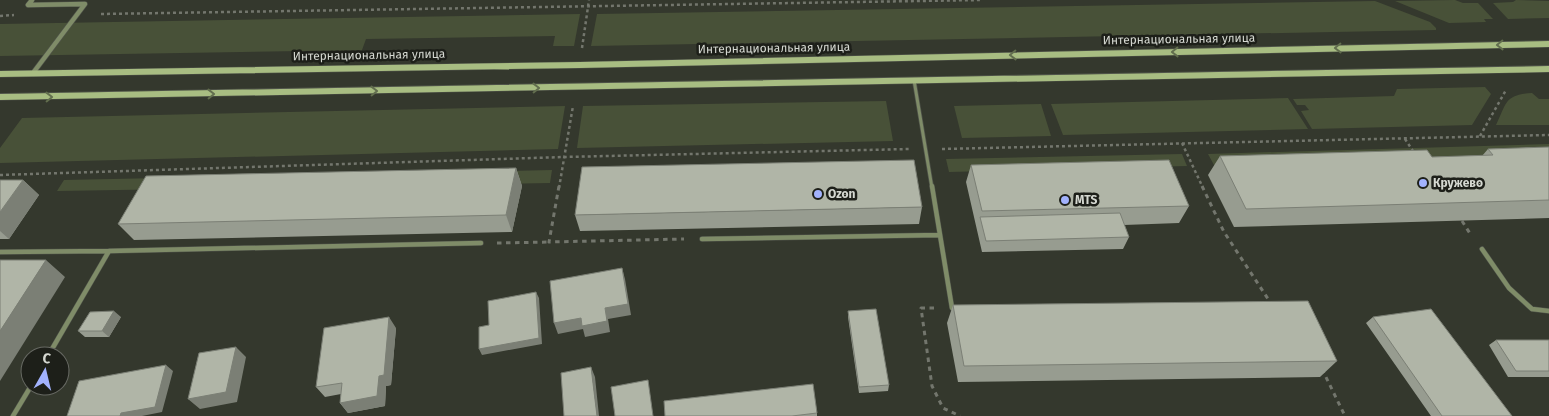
<svg xmlns="http://www.w3.org/2000/svg" width="1549" height="416" font-family="'Fira Sans',sans-serif">
<style>
.green{fill:#485138}
.lines{fill:none;stroke-linecap:round;stroke-linejoin:round}
.service-far1-casing{stroke:#51554b;stroke-width:4.5}
.service-casing{stroke:#51554b;stroke-width:5.5}
.minor-casing{stroke:#51554b;stroke-width:5.5}
.secondary-casing{stroke:#51554b;stroke-width:1}
.path-far1{stroke:#73766d;stroke-width:2.5;stroke-dasharray:3 3;stroke-linecap:butt}
.path{stroke:#73766d;stroke-width:3;stroke-dasharray:4.5 4.5;stroke-linecap:butt}
.service-far1{stroke:#7f8c68;stroke-width:3}
.service{stroke:#7f8c68;stroke-width:4.5}
.minor{stroke:#7f8c68;stroke-width:4.5}
.secondary{fill:#a8bd82;fill-rule:evenodd}
.wall{fill:#979c90}
.shaded-wall{fill:#7b7f75}
.building{fill:#b0b5a7;stroke:#7b7f75}
.oneway{stroke:#626e4e}
.poi-dot{fill:#a2b2fd;stroke:#1d1f19;stroke-width:2}
.labels{text-anchor:middle;stroke-width:5;stroke-linejoin:round;paint-order:stroke}
.street-label{font-size:12px;fill:#d5d8d1;stroke:#1d1f19}
.poi-label{font-size:12px;font-weight:bold;fill:#d5d8d1;stroke:#1d1f19;text-anchor:start}
</style>
<rect width="100%" height="100%" fill="#34382d"/>
<!-- green -->
<path class="green" d="M1455,0L1463,3H1478L1493,19H1484L1486,22L1449,23L1395,1Z
M1516,0L1549,1V18L1508,19L1493,3L1513,2Z
M1375,1L1430,22L1436,28V30L591,46L597,14Z
M580,14L574,46H553L555,36L366,39L362,50L0,56V24Z
M1485,87L1491,94L1472,125L1312,129L1301,111L1309,110L1305,105H1297L1293,99L1394,96L1397,89Z
M1532,93L1539,99H1549V125H1496C1507,103 1504,95 1532,93Z
M1288,98L1308,129L1063,135L1051,104Z
M886,101L893,141L577,148L583,106Z
M1041,104L1051,136L962,138L954,106Z
M565,106L558,149L0,163V148L22,118Z
M1549,144V156L1214,165L1208,154Z
M1182,154L1187,166L949,172L946,159Z
M552,170L550,183L57,191L64,180Z"/>
<g class="lines">
<defs>
<path id="service-far1" d="M914,80L932,188"/>
<path id="service" d="M932,186L952,308H956
M702,239L940,235
M1482,249L1509,288L1532,309L1549,311
M109,251L481,243
M0,252L109,251L48,356
M13,416L31,386"/>
<path id="minor" d="M32,0L28,5L85,4L33,73"/>
<path id="secondary" d="M1549,41V47L580,68L0,77V71L580,62Z
M1549,66V72L0,100V94Z"/>
</defs>
<!-- service-far1 casing -->
<use href="#service-far1" class="service-far1-casing"/>
<!-- service casing -->
<use href="#service" class="service-casing"/>
<!-- minor casing -->
<use href="#minor" class="minor-casing"/>
<!-- secondary casing -->
<use href="#secondary" class="secondary-casing"/>
<!-- path-far1 -->
<path class="path-far1" d="M101,14L982,0
M0,16L14,15
M582,48L589,0
M1480,136L1506,90
M1405,139L1415,154
M1182,143L1203,188
M942,149L1549,135
M0,175L564,157L909,149
M559,188L573,106"/>
<!-- path -->
<path class="path" d="M559,186L549,242L684,239
M1202,186L1224,232L1272,305
M1462,221L1471,235
M497,243L549,242
M934,308H921L932,386L943,408L960,416
M1322,369L1345,416"/>
<!-- service-far1 -->
<use href="#service-far1" class="service-far1"/>
<!-- service -->
<use href="#service" class="service"/>
<!-- minor -->
<use href="#minor" class="minor"/>
<!-- secondary -->
<use href="#secondary" class="secondary"/>
</g>
<!-- wall -->
<path class="wall" d="M1549,147V218L1234,227L1208,175L1220,156L1432,157L1482,156L1488,149Z
M971,165L1189,206L1179,223L1124,225L1129,237L1123,249L982,252L966,182Z
M516,168L522,186L512,232L134,240L118,224Z
M0,180H23L39,195L9,239H0Z
M922,207L919,224L580,231L575,215Z
M953,305L1337,361L1320,377L958,382L947,323Z
M848,311L889,385L888,391L859,393L848,317Z
M121,317L109,337H85L78,331Z
M1373,317L1512,416H1431L1366,323Z
M396,328L391,385L386,386L385,406L348,413L340,403L341,394L325,397L316,387Z
M1496,340H1549V377H1508L1489,345Z
M817,413V416H665Z"/>
<!-- shaded-wall -->
<path class="shaded-wall" d="M516,168L522,186L512,232L506,215Z
M23,180L39,195L9,239L0,231V212Z
M46,260L65,277L0,381V331Z
M622,268L625,279L631,315L608,319L610,332L585,337L583,329L558,334L554,323L605,308Z
M536,292L539,298L542,344L482,355L479,349Z
M114,311L121,317L109,337L102,331Z
M389,317L396,328L391,385L386,386L385,406L348,413L340,403Z
M236,347L246,357L237,402L200,409L188,399Z
M166,365L173,371L162,412L142,416H120L121,413Z
M591,367L595,377L599,416H597Z"/>
<!-- building -->
<path class="building" d="M1549,147V200L1246,209L1220,156L1427,150L1432,157L1493,155L1488,149Z
M914,160L922,207L575,215L582,167Z
M1169,160L1189,206L982,211L971,165Z
M516,168L506,215L118,224L146,176Z
M0,180H23L0,212Z
M1120,213L1129,237L986,241L980,217Z
M0,260H46L0,331Z
M622,268L628,304L605,308L607,321L582,326L581,318L554,323L550,281Z
M536,292L539,338L479,349V327L489,325L488,301Z
M1308,301L1337,361L964,366L953,305Z
M876,309L889,385L859,387L848,311Z
M1431,309L1512,416H1442L1373,317Z
M114,311L102,331H78L90,312Z
M389,317L384,375L379,376L377,396L340,403L342,383L316,387L324,328Z
M1496,340H1549V371H1516Z
M236,347L226,392L188,399L199,353Z
M166,365L155,407L121,413L120,416H67L79,381Z
M591,367L597,416H564L561,373Z
M648,380L653,416H615L611,387Z
M813,384L817,413L792,416H665L664,401Z"/>
<!-- one-way arrows -->
<defs><path id="oneway-chevron" d="M-2-3.5L2.5 0L-2 3.5" fill="none" stroke-width="1.6" stroke-linecap="round" stroke-linejoin="round" transform="scale(1.25)"/></defs>
<g class="oneway">
<use href="#oneway-chevron" transform="translate(1500 45) rotate(179)"/>
<use href="#oneway-chevron" transform="translate(1338 48) rotate(179)"/>
<use href="#oneway-chevron" transform="translate(1175 52) rotate(179)"/>
<use href="#oneway-chevron" transform="translate(1013 55) rotate(179)"/>
<use href="#oneway-chevron" transform="translate(536 88) rotate(-1)"/>
<use href="#oneway-chevron" transform="translate(374 91) rotate(-1)"/>
<use href="#oneway-chevron" transform="translate(211 94) rotate(-1)"/>
<use href="#oneway-chevron" transform="translate(49 97) rotate(-1)"/>
</g>
<!-- markers -->
<g class="poi-dot">
<circle cx="1423" cy="183" r="5"/>
<circle cx="818" cy="194" r="5"/>
<circle cx="1065" cy="200" r="5"/>
</g>
<g class="labels">
<!-- street labels -->
<g class="street-label">
<text transform="translate(1179 39) rotate(-1)" y="4">Интернациональная улица</text>
<text transform="translate(774 48) rotate(-1)" y="4">Интернациональная улица</text>
<text transform="translate(369 55) rotate(-1)" y="4">Интернациональная улица</text>
</g>
<!-- poi labels -->
<g class="poi-label">
<text x="1433" y="187">Кружево</text>
<text x="828" y="198">Ozon</text>
<text x="1075" y="204">MTS</text>
</g>
</g>
<!-- north arrow -->
<g transform="translate(45 371) rotate(8)"><circle r="24" fill="#1d1f19" stroke="#676963"/>
<path d="M0-4L9 19L0 12L-9 19Z" fill="#a2b2fd"/>
<text y="-8" font-size="14" font-weight="bold" text-anchor="middle" fill="#d5d8d1">С</text>
</g>
</svg>
